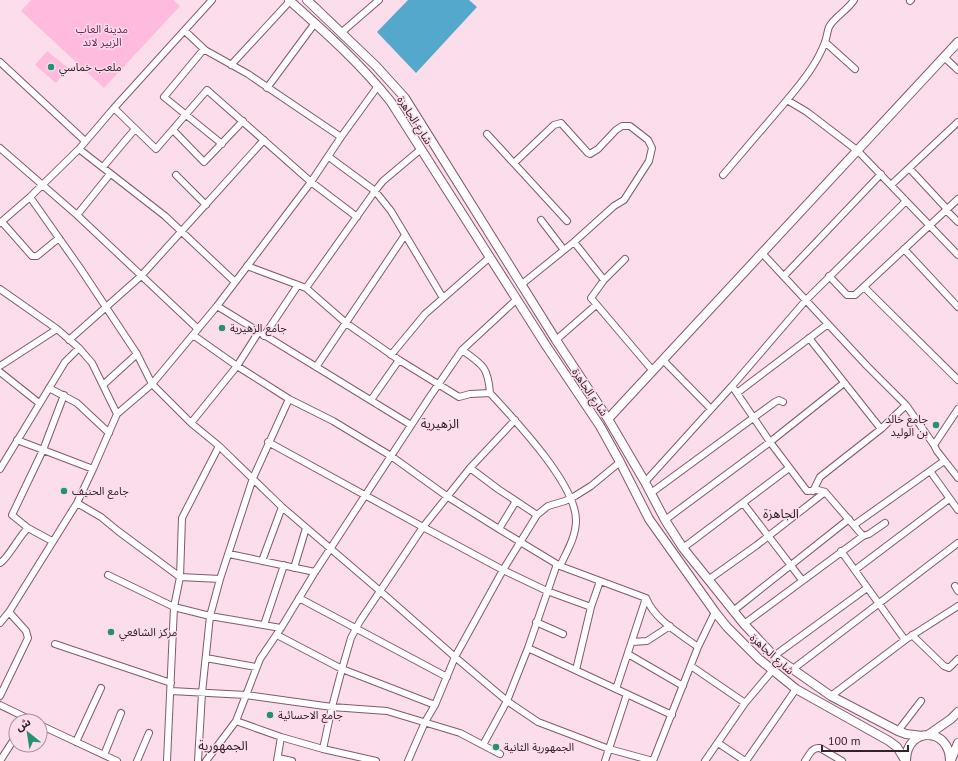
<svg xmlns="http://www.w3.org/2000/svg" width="958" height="761" font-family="'PT Sans','Noto Sans Arabic',sans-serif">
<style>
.green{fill:#fbd}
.water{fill:#54a8cb}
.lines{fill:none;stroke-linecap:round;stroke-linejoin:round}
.minor-casing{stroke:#83586e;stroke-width:8}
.tertiary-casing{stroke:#83586e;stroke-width:10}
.minor{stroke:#fff;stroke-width:6}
.tertiary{stroke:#fff;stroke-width:8}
.poi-dot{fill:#259171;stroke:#fbddeb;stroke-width:1.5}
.labels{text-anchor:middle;stroke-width:3;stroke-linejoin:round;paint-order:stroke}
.park-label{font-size:11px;fill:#711f50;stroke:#fbddeb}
.poi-label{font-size:11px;fill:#34222b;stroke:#fbddeb;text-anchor:start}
.street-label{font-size:11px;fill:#34222b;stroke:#fbddeb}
.quarter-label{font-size:13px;fill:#34222b;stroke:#fbddeb}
</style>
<rect width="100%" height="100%" fill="#fbddeb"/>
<!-- green -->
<path class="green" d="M31,0H173L180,6L104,88L21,11Z
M47,51L68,68L56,83L35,65Z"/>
<!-- water -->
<path class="water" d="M408,0H469L477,7L416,73L377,32Z"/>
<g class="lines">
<defs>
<path id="minor" d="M854,0C847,11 834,17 829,27C827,32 827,37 825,42C817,64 802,82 787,100L807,112L858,151L958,255
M910,1L911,0
M185,31L205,50L248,74L341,137
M342,32L379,0
M825,42L855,69
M204,49L164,97L222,144
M944,57L958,70
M0,62L85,141
M231,65L290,1
M267,88L315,23
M114,108L156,149L207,90L311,182L357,217
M173,130L204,162L243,121
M487,134L567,221
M0,148L77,215L198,329
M79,149L165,216L235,282
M329,157L375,191L391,211L443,298
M514,163L554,125L561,123L588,153L590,154L598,149L616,130L622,126H630L648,140L652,148L649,161L624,200L614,206L574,242L522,284
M103,167L135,129
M909,168L947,209
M176,175L206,205
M723,175L787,100
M891,185L958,122
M30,197L80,268L137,354L152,384L191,423L219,446L282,507L380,591L455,657L507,701L538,722L609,749L653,761
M946,210L958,222
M77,215L110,174
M541,220L564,250
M2,222L32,256H37L59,238
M0,223L30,197L79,149L114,108L212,0
M574,242L604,280
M904,249L958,307
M762,253L867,366L906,405L934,445
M625,259L604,280L591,298L653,371
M247,266L306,288L346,323L399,360L459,397L470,394L490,393C514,419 576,484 576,520C576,537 567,551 560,566
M784,276L881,174
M829,276L847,295H855L958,199
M864,287L958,380
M306,288L375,191L383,181L421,149
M0,289L57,329L79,348L92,363L117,414
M217,306L411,425
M193,335L237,366L289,399L333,421L391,456L448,497L499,529L560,566L646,598C655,620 679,633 698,647
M264,336L298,285
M809,338L881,429
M69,340L141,276L264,140
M556,340L596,305
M462,350C483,365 488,367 490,393
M391,355L425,314L490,257
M663,360L711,409
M0,366L57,329
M316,367L405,235
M0,372L39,403
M103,385L137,354
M732,386L770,442L807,491L818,490L825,492L863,536
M49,388L77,403L109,433
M737,393L828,324
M371,400L399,360
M958,409L934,445L937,451L958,478
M191,423L237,366L258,333
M17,440L93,469
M268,442L423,527L503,570L547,591L591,607
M470,468L498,489L537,515
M0,469L65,362L79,348
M930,471L958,510
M645,482L732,386L806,300L906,201
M813,491L820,477L881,429L906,405
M651,493L775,402L779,400L783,402
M77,503L101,517L118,531L180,577L220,579
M743,503L802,580
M665,520L770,442L844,383
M854,525L944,461
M28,528L12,515L43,450L64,395
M499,529L516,501
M683,548L789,468
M841,551L905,640
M229,554L315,572
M262,561L282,507
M0,563C7,560 19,536 28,528L52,541
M294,568L306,528
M855,570L949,499
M108,575L174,607L210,616L281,628
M708,580L757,545L825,492
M955,586L958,591
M299,598L447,677
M733,611L849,519
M536,622L563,634
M0,623L9,612L77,503L93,469L117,414L152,384L217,306L311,182L341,137L378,86
M744,624L863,536L869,534L885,523
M264,625L284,565
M277,635L342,669L435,705
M912,635L944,666L949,668L958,659
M632,642L647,641L670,626
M55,644L171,683
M528,648L672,715
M628,654L683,686
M774,656L867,588
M206,658L256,667
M691,666L745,703
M793,669L958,543
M576,670L591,607L600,581
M616,689L646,598
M171,691L246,695L332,707L387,711L460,733L500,754
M0,696L28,638L26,631L9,612
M831,696L905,640L958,606
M0,705L33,721
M236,721L281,737L323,749L376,761
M40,725L117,761
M898,731L921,701
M76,742L101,688
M718,743L745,761
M483,745L507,701L528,648L557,564
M323,749L332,707L342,669L351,638L360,621L423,527L470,468L515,420
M104,755L121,713
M278,758L292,761
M0,761L16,736
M137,761L149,733
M167,761L174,607L180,577L182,518L219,446
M198,761L202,693L210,616L220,579L253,478L289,399
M206,761L236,721L260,659L281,628L315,572L429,398L462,350L517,299
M277,761L281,737
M408,761L425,722L435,705L455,657L503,570L537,515L548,506L565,501L575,496L591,486L620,462
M605,761L627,694
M653,761L698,647L715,612
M705,761L745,703L772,671
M746,761L796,689
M805,761C809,755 812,747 820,748L842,761"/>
<path id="tertiary" d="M289,0C325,32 361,64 391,102L547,347L600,426L620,462L649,519L715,612L727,627L759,659L796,689L889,741L897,747L905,760
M307,0L376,66L405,98L556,340L608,419L645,482L665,520L683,548L744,624L774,656L831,696L898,731L906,734L922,736
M608,419L958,42
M928,735L951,719L958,712
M906,760C907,726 950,727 950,761
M951,760L958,743"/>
</defs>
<!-- minor casing -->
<use href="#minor" class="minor-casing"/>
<!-- tertiary casing -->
<use href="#tertiary" class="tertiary-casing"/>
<!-- minor -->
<use href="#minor" class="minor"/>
<!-- tertiary -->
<use href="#tertiary" class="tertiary"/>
</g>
<!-- markers -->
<g class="poi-dot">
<circle cx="51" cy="67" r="4"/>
<circle cx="222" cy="328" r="4"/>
<circle cx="936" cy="425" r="4"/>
<circle cx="64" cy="491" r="4"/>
<circle cx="111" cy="632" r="4"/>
<circle cx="270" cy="715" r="4"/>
<circle cx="496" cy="747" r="4"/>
</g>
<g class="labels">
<!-- park labels -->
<g class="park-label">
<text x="102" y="33">مدينة العاب<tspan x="102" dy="13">الزبير لاند</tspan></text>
</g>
<!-- poi labels -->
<g class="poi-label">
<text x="59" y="71">ملعب خماسي</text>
<text x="230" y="332">جامع الزهيرية</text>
<text x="928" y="423" text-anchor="end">جامع خالد<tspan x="928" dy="13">بن الوليد</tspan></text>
<text x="72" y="495">جامع الحنيف</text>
<text x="119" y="636">مركز الشافعي</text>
<text x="278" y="719">جامع الاحسائية</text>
<text x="504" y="751">الجمهورية الثانية</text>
</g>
<!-- street labels -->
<g class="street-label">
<text transform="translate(415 120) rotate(57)" y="4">شارع الجاهزة</text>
<text transform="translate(590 392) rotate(56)" y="4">شارع الجاهزة</text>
<text transform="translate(772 654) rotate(42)" y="4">شارع الجاهزة</text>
</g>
<!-- quarter labels -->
<g class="quarter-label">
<text x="440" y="428">الزهيرية</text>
<text x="781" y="518">الجاهزة</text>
<text x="223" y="750">الجمهورية</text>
</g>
</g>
<!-- north arrow -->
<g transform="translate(28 733) rotate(330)"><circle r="19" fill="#fbddeb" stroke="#ab929e"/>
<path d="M0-3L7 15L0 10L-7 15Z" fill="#259171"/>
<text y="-6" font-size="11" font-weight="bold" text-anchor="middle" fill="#34222b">ش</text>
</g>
<!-- scale -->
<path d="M822 745v6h86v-6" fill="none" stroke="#34222b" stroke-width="2"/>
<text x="828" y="745" font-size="12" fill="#34222b" stroke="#fbddeb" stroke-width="3" paint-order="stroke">100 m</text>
</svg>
